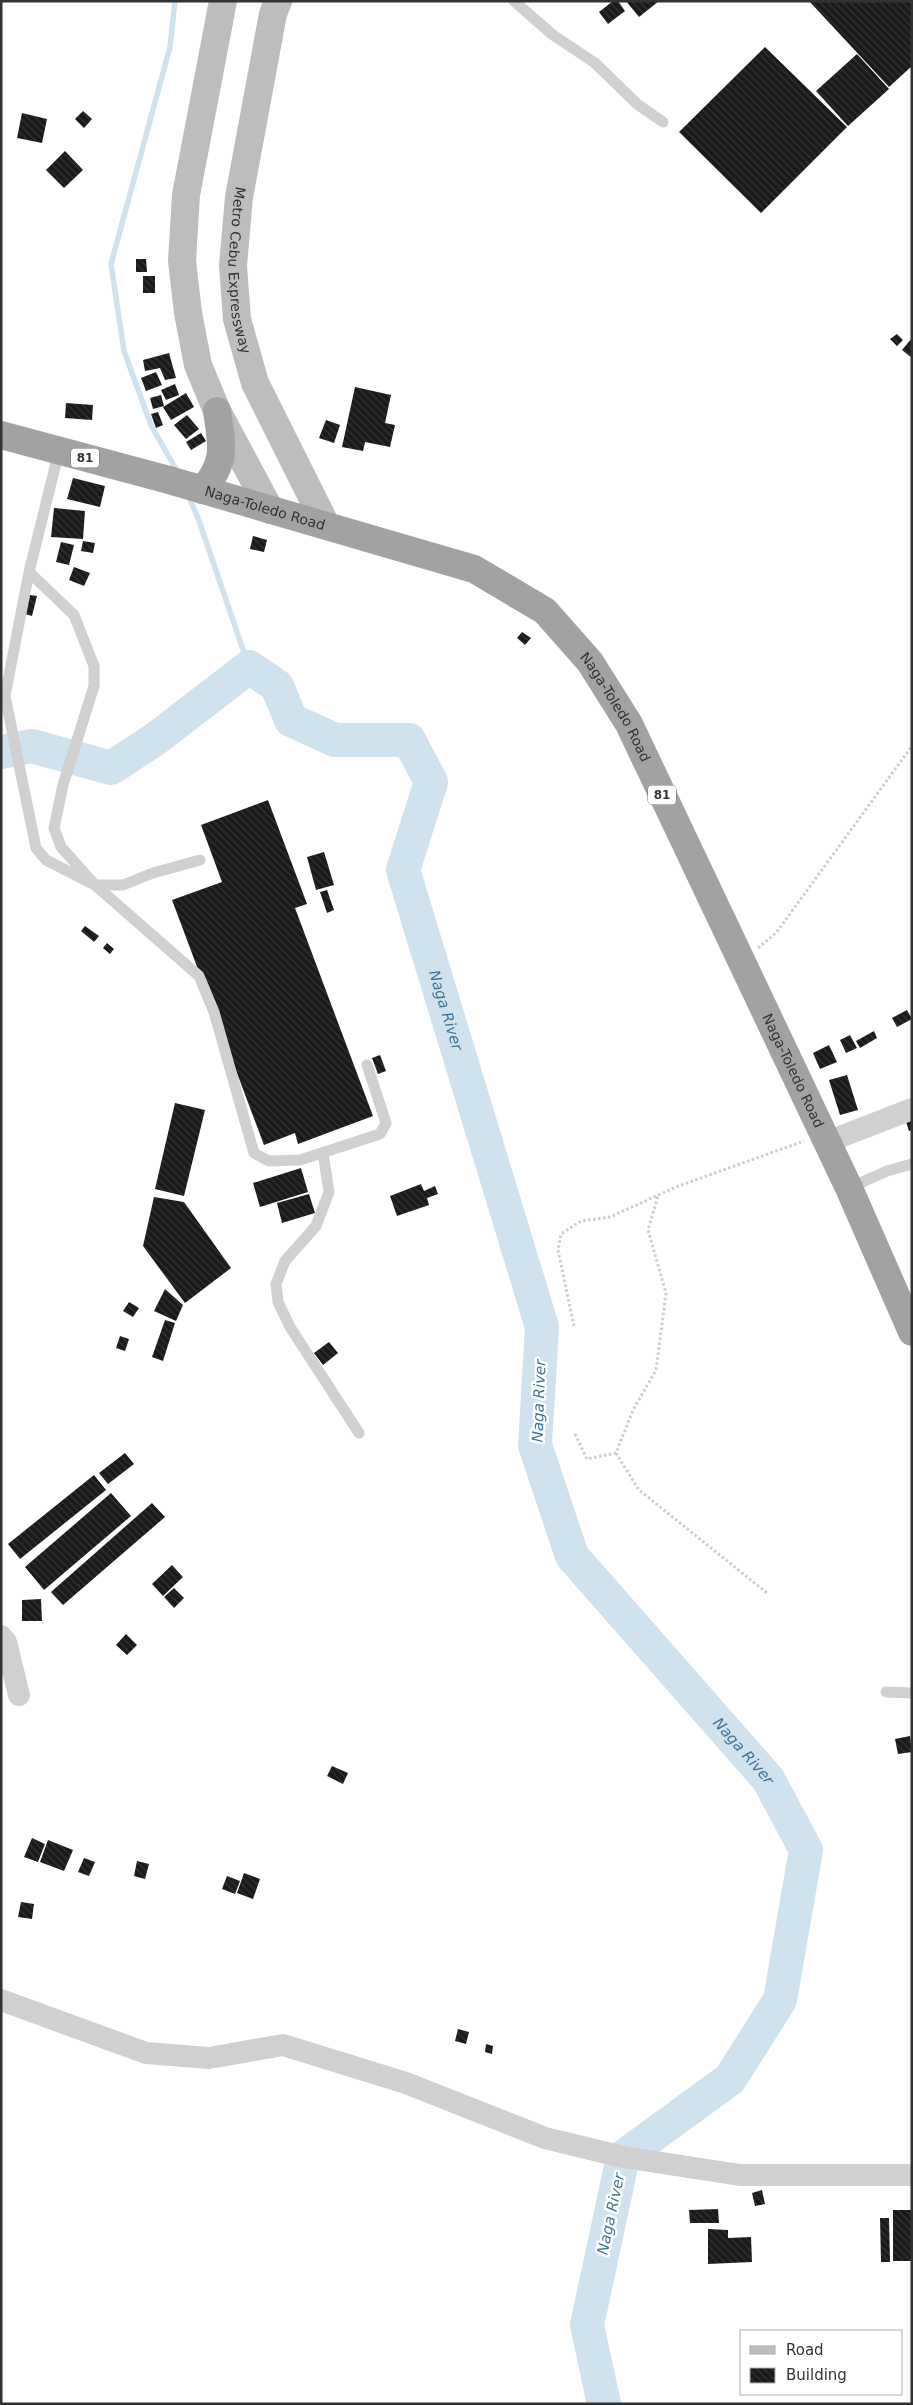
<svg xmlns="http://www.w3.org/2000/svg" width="913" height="2405" font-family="'DejaVu Sans',sans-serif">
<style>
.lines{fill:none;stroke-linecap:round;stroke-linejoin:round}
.stream{stroke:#cfe2ee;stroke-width:5.5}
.river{stroke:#cfe2ee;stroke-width:34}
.building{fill:url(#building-back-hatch)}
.path{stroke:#cdcdcd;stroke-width:3;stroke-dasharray:2.5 2.5;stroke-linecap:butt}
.service{stroke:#d0d0d0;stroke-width:11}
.minor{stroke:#d0d0d0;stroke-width:22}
.secondary{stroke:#bdbdbd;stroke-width:28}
.trunk{stroke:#a2a2a2;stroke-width:28}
.labels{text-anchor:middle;stroke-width:5;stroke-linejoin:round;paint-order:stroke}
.shield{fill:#fff;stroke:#707070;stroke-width:1}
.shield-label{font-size:12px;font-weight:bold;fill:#333}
.street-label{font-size:14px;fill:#333;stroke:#fff}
.water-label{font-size:15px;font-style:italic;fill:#3f7597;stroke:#fff}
</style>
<defs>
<pattern id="building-back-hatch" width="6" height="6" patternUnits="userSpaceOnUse" patternTransform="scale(1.25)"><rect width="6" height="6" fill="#1a1a1a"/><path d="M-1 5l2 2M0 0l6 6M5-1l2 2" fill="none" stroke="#333"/></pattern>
</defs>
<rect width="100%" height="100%" fill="#fff"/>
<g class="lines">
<!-- stream -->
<path class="stream" d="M175,1L170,47L111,264L124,351L151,425L178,473
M188,495L198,518L249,667"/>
<!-- river -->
<path class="river" id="s1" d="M1,752L32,746L111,768L154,740L249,667L277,686L291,720L335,740H409L431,782L403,870L542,1327L535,1445L572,1556L768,1779L806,1850L780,2000L730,2079L623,2157L587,2325L604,2404"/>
</g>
<!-- building -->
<path class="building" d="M613,1H618L625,11L608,24L599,12Z
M626,1H659L639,17Z
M809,1H912V66L889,87Z
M765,47L847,127L761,213L679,132Z
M857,54L889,89L848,126L816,91Z
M83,111L92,119L84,128L75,119Z
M22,113L47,119L42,143L17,138Z
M65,151L83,170L64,188L46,170Z
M136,259H146L147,272H136Z
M143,276H155V293H143Z
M897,334L903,340L897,346L890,339Z
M912,338V358L902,350Z
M169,353L176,378L165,380L160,368L145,371L143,360Z
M156,372L162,385L146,391L141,378Z
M175,384L179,395L166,400L161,390Z
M355,387L391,395L385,423L395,425L390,447L365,442L363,451L342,447Z
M186,393L194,407L171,420L163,407Z
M161,395L164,406L153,409L150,398Z
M66,403L93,405L92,420L65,418Z
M158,412L163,425L156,428L151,414Z
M187,415L199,429L186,439L174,425Z
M326,420L340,425L334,443L319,438Z
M201,433L206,441L191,450L186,442Z
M73,478L105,486L100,507L67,499Z
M54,508L85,511L83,539L51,537Z
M253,536L267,540L264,552L250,549Z
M83,541L95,543L93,553L81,551Z
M61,542L74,545L69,565L56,562Z
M74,567L90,573L84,586L69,580Z
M30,595L37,596L32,616L25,614Z
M522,632L531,638L525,645L517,638Z
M268,800L307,904L295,908L373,1116L298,1144L295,1133L264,1145L172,900L222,882L201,825Z
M324,852L334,885L316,890L307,857Z
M327,890L334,910L327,913L320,892Z
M85,926L99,936L94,942L81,931Z
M107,943L114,949L110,954L103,948Z
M907,1010L912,1019L897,1027L892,1018Z
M874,1031L877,1038L860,1048L856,1041Z
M850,1035L857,1048L846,1053L840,1040Z
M829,1045L837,1062L820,1069L813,1053Z
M380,1055L386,1071L378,1074L372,1058Z
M847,1075L858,1110L840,1115L829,1080Z
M175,1103L205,1110L184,1196L155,1189Z
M912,1113V1130L909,1131L904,1116Z
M301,1168L308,1192L260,1207L253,1183Z
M421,1184L424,1191L435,1186L438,1194L427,1198L429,1205L397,1216L390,1196Z
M309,1194L315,1213L282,1223L277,1203Z
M154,1197L184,1202L231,1268L185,1303L143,1246Z
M165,1289L183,1305L176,1321L154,1311Z
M129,1302L139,1308L133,1317L123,1311Z
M165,1320L175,1323L163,1361L152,1357Z
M120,1336L129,1339L125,1351L116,1348Z
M329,1342L338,1353L323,1365L314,1353Z
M125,1453L134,1464L108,1484L99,1473Z
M94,1475L106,1490L20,1559L8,1544Z
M111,1493L131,1516L44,1590L25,1567Z
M152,1503L165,1517L63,1605L51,1592Z
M172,1565L183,1577L163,1596L152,1584Z
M174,1588L184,1598L174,1608L164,1597Z
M41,1599L42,1621H22V1600Z
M126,1634L137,1645L127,1655L116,1645Z
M910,1736L912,1752L898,1754L895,1739Z
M332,1766L348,1773L343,1784L327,1776Z
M32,1838L45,1844L38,1862L24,1857Z
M48,1840L73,1850L64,1871L40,1862Z
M84,1858L95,1862L89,1876L78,1872Z
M137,1861L149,1864L145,1879L134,1876Z
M244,1873L260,1879L253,1899L237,1893Z
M227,1876L240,1881L235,1894L222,1889Z
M21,1902L34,1904L32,1919L18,1917Z
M458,2029L469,2032L466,2044L455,2041Z
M486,2044L493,2046L492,2054L485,2052Z
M762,2190L765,2204L755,2206L752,2193Z
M718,2209L719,2223H690L689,2210Z
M893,2210H912V2261H893Z
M880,2218H889L890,2262H881Z
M708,2229L728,2230V2238L751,2237L752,2262L708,2264Z"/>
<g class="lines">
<!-- path -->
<path class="path" d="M758,948L776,933L912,746
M574,1326L558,1250L561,1234L581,1221L610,1217L676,1187L804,1141
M575,1434L587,1459L616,1453L633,1410L656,1370L666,1293L648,1230L658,1196
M616,1453L639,1490L767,1593"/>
<!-- service -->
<path class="service" d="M514,1L553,35L595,63L637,104L663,122
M59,451L29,572L5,696L36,848L46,860L95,885L199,976L214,1012L254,1153L269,1161L300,1160L380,1134L386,1123L367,1065
M29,572L74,615L94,666V686L63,785L54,828L61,847L95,885H123L153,873L200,860
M323,1153L329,1192L316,1226L285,1261L276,1284L278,1302L290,1327L359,1433
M849,1188L887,1171L912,1164
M886,1692L912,1693"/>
<!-- minor -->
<path class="minor" d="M827,1142L912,1109
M1,1636L6,1642L19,1695
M1,2000L146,2053L209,2058L283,2045L406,2083L545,2138L623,2157L740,2175H912"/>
<!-- secondary -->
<g class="secondary">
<path d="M223,1L186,195L182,261L188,313L198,365L217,411L270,510"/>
<path id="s2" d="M278,1L273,14L239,197L233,266L237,319L255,383L326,525"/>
</g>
<!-- trunk -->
<g class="trunk">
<path id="s3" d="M1,435L169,480L474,569L545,611L590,662L629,724L849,1188L912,1332"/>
<path d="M202,490C227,463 222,445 217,411"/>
</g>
</g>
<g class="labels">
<!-- shield labels -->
<g class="shield">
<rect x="71" y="448.5" width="28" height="19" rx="4"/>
<rect x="648" y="785.5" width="28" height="19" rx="4"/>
</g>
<g class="shield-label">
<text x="85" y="462">81</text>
<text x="662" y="799">81</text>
</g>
<!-- street labels -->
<g class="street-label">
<text dy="5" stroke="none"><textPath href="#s2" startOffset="274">Metro Cebu Expressway</textPath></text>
<text dy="5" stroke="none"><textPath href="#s3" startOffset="274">Naga-Toledo Road</textPath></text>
<text dy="5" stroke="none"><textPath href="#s3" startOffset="694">Naga-Toledo Road</textPath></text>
<text dy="5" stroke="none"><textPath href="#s3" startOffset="1099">Naga-Toledo Road</textPath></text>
</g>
<!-- water labels -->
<g class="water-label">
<text dy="5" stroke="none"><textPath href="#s1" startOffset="764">Naga River</textPath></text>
<text transform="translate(539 1401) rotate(-88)" y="5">Naga River</text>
<text dy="5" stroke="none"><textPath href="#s1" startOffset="1590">Naga River</textPath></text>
<text transform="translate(611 2214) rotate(-78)" y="5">Naga River</text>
</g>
</g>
<!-- border -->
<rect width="913" height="2405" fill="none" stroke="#333333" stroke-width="5"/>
<!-- legend -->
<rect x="740" y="2330" width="162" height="65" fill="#ffffff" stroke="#adadad"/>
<rect x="750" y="2346" width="25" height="8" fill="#bdbdbd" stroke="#adadad"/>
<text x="786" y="2355" font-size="15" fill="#333333">Road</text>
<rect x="750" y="2368" width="25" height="15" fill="url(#building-back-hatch)" stroke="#adadad"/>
<text x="786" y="2380" font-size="15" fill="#333333">Building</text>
</svg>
